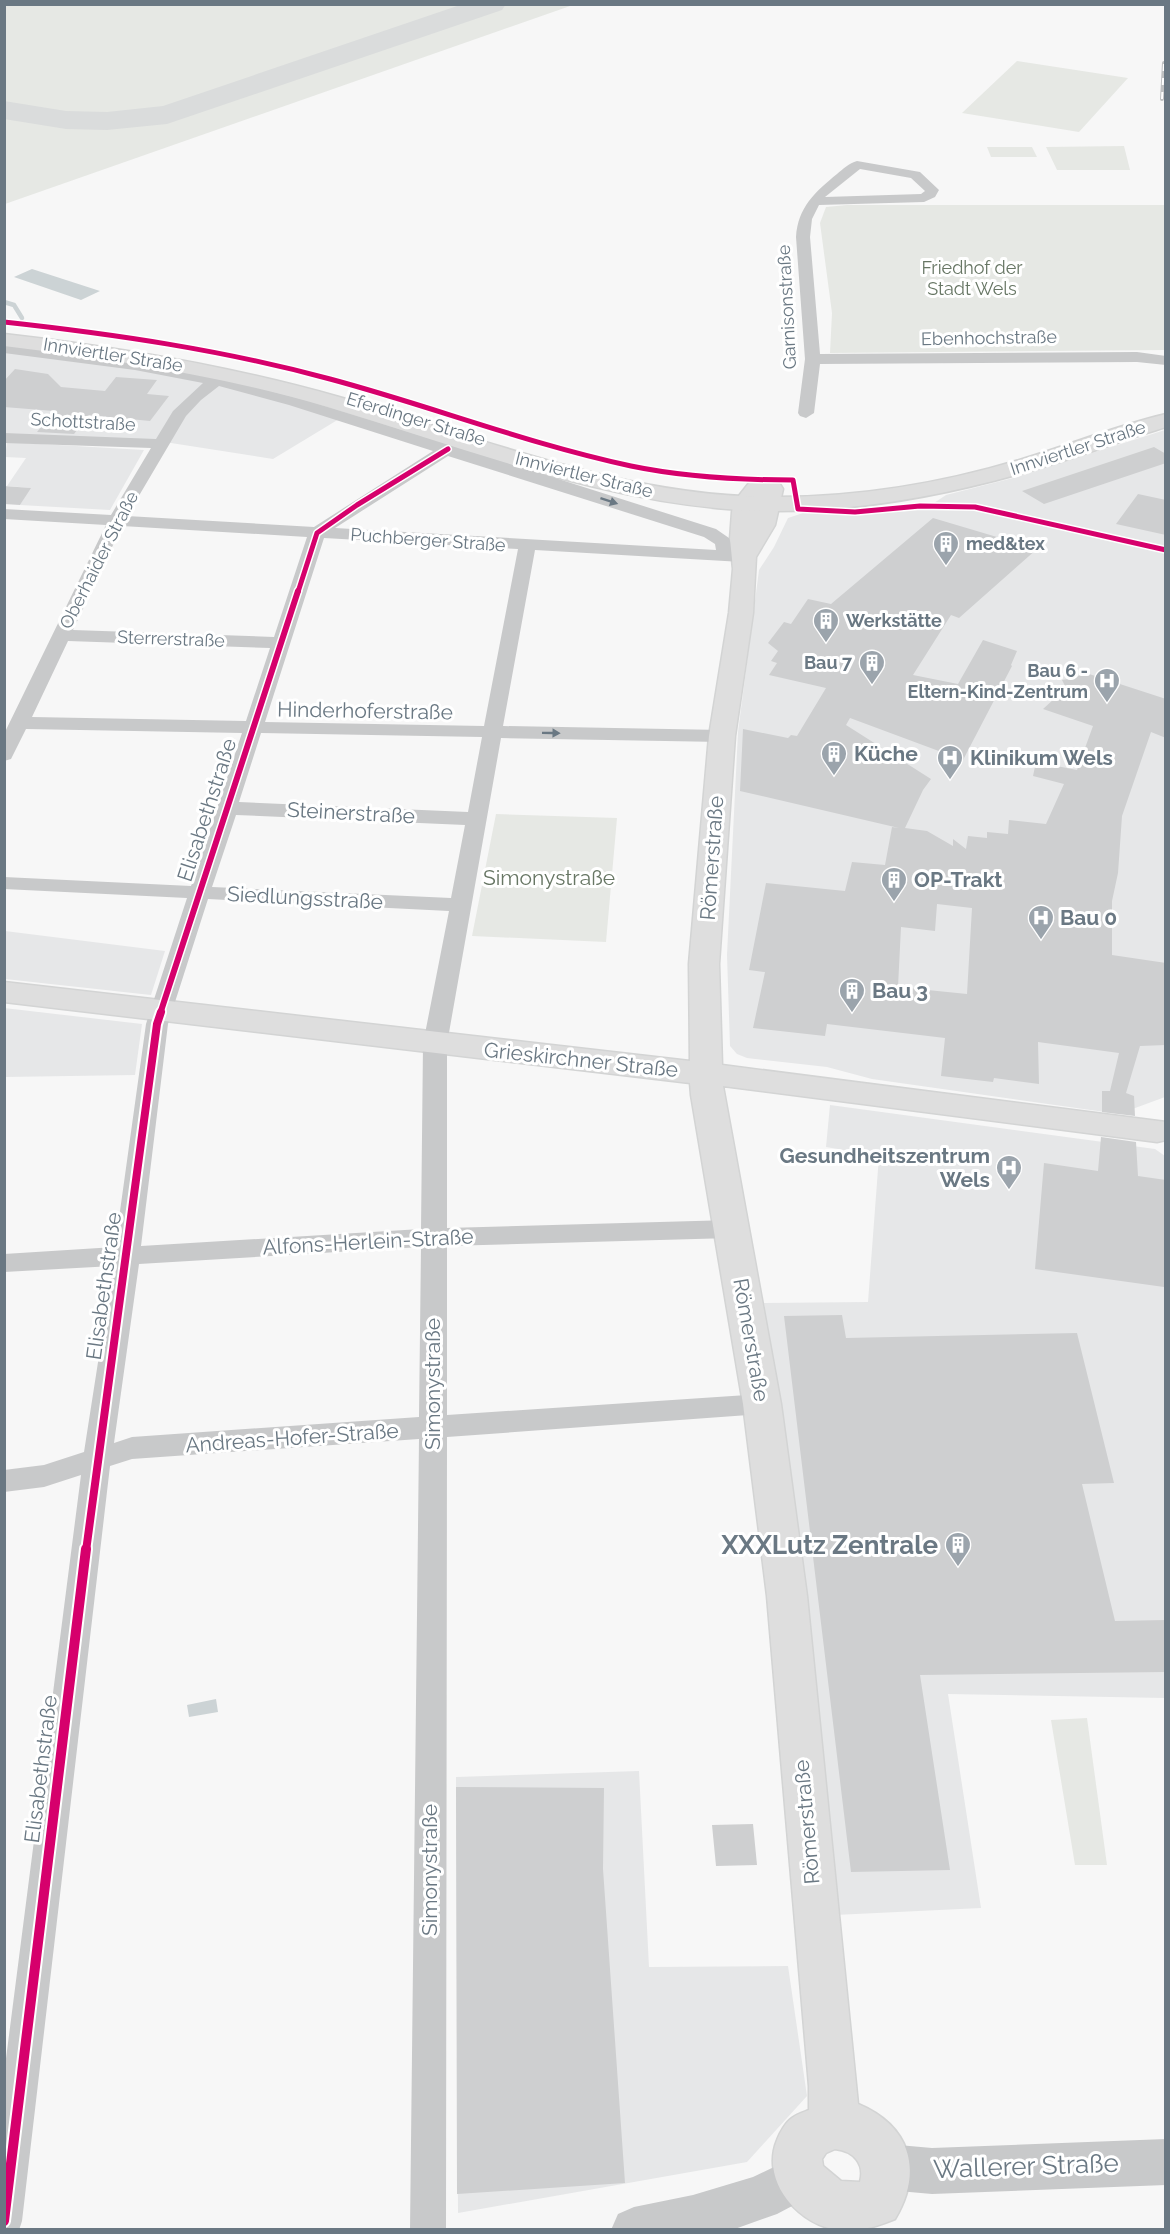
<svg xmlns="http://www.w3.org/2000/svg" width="1170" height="2234" font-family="Raleway,sans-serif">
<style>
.built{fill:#e6e7e8}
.green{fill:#e6e8e4}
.water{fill:#ccd3d5}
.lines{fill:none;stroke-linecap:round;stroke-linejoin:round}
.stream{stroke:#ccd3d5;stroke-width:4.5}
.taxiway{fill:#dadcdc;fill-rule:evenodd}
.building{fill:#cecfd0;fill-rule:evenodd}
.secondary-casing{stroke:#d3d4d4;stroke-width:3}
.primary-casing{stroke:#d2d3d3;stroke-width:3}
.minor{fill:#c8c9ca;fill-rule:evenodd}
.tertiary{fill:#c8c9ca;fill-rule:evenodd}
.secondary{fill:#dedede;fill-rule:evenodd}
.primary{fill:#dedede;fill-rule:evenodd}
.rail-casing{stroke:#bec0c1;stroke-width:4}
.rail{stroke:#fff;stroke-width:2;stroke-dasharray:7;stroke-linecap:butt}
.cycleway-far3-casing{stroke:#fff;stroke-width:8}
.cycleway-far2-casing{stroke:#fff;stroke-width:9}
.cycleway-far1-casing{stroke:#fff;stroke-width:12}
.cycleway-casing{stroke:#fff;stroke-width:14}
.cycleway-far3{stroke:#d6006c;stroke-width:5}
.cycleway-far2{stroke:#d6006c;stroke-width:6}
.cycleway-far1{stroke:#d6006c;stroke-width:8}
.cycleway{stroke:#d6006c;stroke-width:10}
.oneway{fill:#6a7883}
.labels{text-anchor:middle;stroke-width:6;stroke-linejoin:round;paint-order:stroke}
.far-park-label{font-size:18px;fill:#677664;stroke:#fff}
.far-street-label{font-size:18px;fill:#6a7883;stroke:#fff}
.far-poi-label{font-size:18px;font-weight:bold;fill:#6a7883;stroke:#fff;text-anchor:start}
.street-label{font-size:21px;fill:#6a7883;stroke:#fff}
.poi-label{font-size:21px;font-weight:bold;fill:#6a7883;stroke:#fff;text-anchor:start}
.park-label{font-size:21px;fill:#677664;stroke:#fff}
.near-poi-label{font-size:26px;font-weight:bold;fill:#6a7883;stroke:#fff;text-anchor:end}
.near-street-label{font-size:26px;fill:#6a7883;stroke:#fff}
</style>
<rect width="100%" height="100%" fill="#f7f7f7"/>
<!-- built -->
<path class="built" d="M4,345L290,396L349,413L273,459L171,443L5,434Z
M1165,430V1097L1119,1114L872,1079L827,1067L747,1058L737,1054L730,1046L727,955L738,732L759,570L774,547L788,518L806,512L856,515L925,509L946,495L1013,478Z
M7,442L144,450L110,510L20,505L30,488L7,486L26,458L5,457Z
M5,931L165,951L151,995L5,979Z
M4,1008L142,1024L135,1075L5,1077Z
M830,1105L1155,1149L1165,1156V1698L948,1694L981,1908L835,1915L764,1303L868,1302L879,1156L826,1147Z
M639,1771L649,1967L788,1966L807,2096L747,2162L458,2213L456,1777Z"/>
<!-- green -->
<path class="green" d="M5,4H573V5L5,204Z
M1017,61L1128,78L1079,132L962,113Z
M1124,146L1130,170H1057L1046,147Z
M987,147H1032L1037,157H991Z
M847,205H1165V350L830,353L832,313L820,223L826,207Z
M496,814L617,818L606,942L472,936Z
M1087,1718L1107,1865H1075L1051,1720Z"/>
<!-- water -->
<path class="water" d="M32,269L100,291L81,300L14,277Z
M216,1699L218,1712L189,1717L187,1705Z"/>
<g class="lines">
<!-- stream -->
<path class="stream" d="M4,302L14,305L22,318"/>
<!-- taxiway -->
<path class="taxiway" d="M463,4H506L502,10L167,124L107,130L66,129L4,119V101L66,111L107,112L163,106Z"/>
</g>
<!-- building -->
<path class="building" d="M15,369L48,374L61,387L105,391L116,377L157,380L147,394L169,396L150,421L89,415L74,434L37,432L54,411L4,407V381Z
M1154,447L1166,454V463L1044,504L1022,491Z
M4,486L31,488L20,505L4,504Z
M1138,494L1166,500V535L1116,524Z
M933,518L1037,549L959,618L951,615L913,675L958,684L983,640L1017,651L1011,665L1012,666L963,760L850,718L846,725L931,779L923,790L905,828L927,831L953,846V839L966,849L968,836L987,838V832L1008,834L1009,820L1046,824L1064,784L1033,776L1036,762L1077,770L1093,726L1043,709L1066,688L1062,680L1076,678L1083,672L1166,699V738L1151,732L1122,816L1118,873L1112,901V955L1166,963V1045L1140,1046L1126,1093L1134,1096L1135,1116L1102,1112V1091H1110L1119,1053L1038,1042L1039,1084L994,1078L993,1082L941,1076L945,1038L827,1024L825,1036L753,1028L765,972L749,970L766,883L845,891L852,862L885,865L892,827L899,828L740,791L743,729L788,738L791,735L797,736L826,688L769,675L777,663L771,661L778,651L768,643L784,622L791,624L808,599L831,604ZM937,904L972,908L967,994L898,987L901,927L935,931Z
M1101,1137L1136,1142L1138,1176L1166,1180L1164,1287L1035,1269L1044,1163L1098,1171Z
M842,1315L846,1338L1077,1333L1114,1483L1082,1484L1115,1621L1166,1620V1672L920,1675L950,1870L851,1872L784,1316Z
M456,1787L604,1788L603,1869L625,2183L457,2194Z
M753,1824L757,1865L716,1866L712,1825Z"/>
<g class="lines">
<defs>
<path id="secondary" d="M757,481L780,484L783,489L775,525L756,557L753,613L735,736L719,964L722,1065L1166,1122V1140L1157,1142L723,1086L781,1404L807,1596L858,2104C910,2126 924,2170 895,2219C875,2227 854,2234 832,2229C794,2220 761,2179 777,2140C780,2132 786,2122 792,2118C797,2114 804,2112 809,2110V2086L767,1596L743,1404L691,1095L690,1083L4,1002V982L690,1061L689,964L709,736L729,613L733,569L730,539L732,512L734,502L749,483ZM835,2149C854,2151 865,2164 860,2182L841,2181L823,2166L822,2159L826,2153Z"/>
<path id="primary" d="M4,334C118,347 230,366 339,397C481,437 620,496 769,497C856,498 946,483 1029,457C1074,443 1119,425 1166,414V427C1123,440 1082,456 1040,468C953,494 860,512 769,511C617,509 472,450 328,407C222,376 113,359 4,346Z"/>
</defs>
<!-- secondary casing -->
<use href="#secondary" class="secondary-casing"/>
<!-- primary casing -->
<use href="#primary" class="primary-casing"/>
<!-- minor -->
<path class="minor" d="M857,161L920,172L939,190L935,197L924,202L819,205L812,219L810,237L820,354L1137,352L1166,356V365L1137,362L820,364L814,413L806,418L800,416L798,413L805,359L796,237C798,207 815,192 837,174C843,169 849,163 857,161ZM860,169L911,178L925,191L921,194L825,197Z
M4,344L135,360L221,378L301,399L454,446L716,529L729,538L734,551L748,553L751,557L748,561L742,562L535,550L503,726L722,730L729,732L732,736L729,740L722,742L501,738L447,1044V1228L731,1220L740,1223L744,1229L740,1235L731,1238L447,1246V1415L762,1394L772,1397L776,1404L772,1411L762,1414L447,1437L446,2230H410L419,1439L132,1459L110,1466L22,2221L19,2230H4V2074L81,1475L44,1487L4,1492V1470L44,1465L84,1452L113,1266L4,1272V1254L115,1247L146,1024L187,898L4,889V877L191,886L242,733L26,729L11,759L4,761V734L106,525L4,519V509L111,515L151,448L4,443V433L156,439L173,411L203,383L135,370L4,353ZM219,386L289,405L433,451L314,527L127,516L186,416L201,400ZM448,456L704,537L715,544L716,550L335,528ZM122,526L307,537L274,637L73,630ZM324,538L518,549L484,726L265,722ZM68,641L270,648L246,721L32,717ZM261,733L482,737L468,812L239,802ZM236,815L465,825L451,898L212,887ZM208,899L449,911L423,1044L421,1229L141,1246L168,1024ZM421,1247L419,1417L132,1437L114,1443L139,1264Z"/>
<!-- tertiary -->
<path class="tertiary" d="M1166,2139V2185L932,2194L887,2190L871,2183L864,2167L871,2151L887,2144L932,2148Z
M797,2156L813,2163L820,2179L813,2195L777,2214L732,2230H611L618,2214L634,2207L693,2195L753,2177Z"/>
<!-- secondary -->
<use href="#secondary" class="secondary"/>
<!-- primary -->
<use href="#primary" class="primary"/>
<defs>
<path id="rail" d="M1162,99L1164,63"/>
</defs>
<!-- rail casing -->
<use href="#rail" class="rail-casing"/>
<!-- rail -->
<use href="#rail" class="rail"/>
<defs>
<path id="cycleway-far3" d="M4,322C114,334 223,350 330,379C431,406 528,444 631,466C684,477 739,480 793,480L798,509L855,512L920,506L975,507L1166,550
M298,592L317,533L357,505L448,449"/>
<path id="cycleway-far2" d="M160,1014L298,591"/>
<path id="cycleway-far1" d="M86,1551L157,1024L161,1012"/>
<path id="cycleway" d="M4,2221L86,1549"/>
</defs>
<!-- cycleway-far3 casing -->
<use href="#cycleway-far3" class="cycleway-far3-casing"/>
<!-- cycleway-far2 casing -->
<use href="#cycleway-far2" class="cycleway-far2-casing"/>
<!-- cycleway-far1 casing -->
<use href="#cycleway-far1" class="cycleway-far1-casing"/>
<!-- cycleway casing -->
<use href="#cycleway" class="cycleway-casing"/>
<!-- cycleway-far3 -->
<use href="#cycleway-far3" class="cycleway-far3"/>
<!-- cycleway-far2 -->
<use href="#cycleway-far2" class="cycleway-far2"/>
<!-- cycleway-far1 -->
<use href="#cycleway-far1" class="cycleway-far1"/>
<!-- cycleway -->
<use href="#cycleway" class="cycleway"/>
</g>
<!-- one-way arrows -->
<defs><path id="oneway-solid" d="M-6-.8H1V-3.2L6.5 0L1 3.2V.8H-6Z" transform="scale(1.5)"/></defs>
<g class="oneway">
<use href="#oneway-solid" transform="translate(609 501) rotate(18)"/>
<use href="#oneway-solid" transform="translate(551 733) rotate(1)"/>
</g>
<!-- icons -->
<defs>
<symbol id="building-pin" viewBox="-11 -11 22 30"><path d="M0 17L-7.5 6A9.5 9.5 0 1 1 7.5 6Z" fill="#9ba4ac" stroke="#fff"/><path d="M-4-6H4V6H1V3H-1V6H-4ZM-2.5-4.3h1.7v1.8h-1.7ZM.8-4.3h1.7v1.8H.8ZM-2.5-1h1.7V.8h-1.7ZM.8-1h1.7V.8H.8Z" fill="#fff"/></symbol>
<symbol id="hospital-pin" viewBox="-11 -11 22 30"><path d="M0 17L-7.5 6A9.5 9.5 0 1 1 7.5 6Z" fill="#9ba4ac" stroke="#fff"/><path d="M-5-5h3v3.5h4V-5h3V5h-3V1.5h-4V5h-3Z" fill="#fff"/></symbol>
</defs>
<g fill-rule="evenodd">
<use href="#building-pin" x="931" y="529" width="30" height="40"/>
<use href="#building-pin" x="811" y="606" width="30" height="40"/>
<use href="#building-pin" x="857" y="648" width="30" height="40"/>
<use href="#hospital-pin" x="1092" y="666" width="30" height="40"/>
<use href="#building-pin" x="819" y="739" width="30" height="40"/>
<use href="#hospital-pin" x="935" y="743" width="30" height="40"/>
<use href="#building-pin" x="879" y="865" width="30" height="40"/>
<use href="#hospital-pin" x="1026" y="903" width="30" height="40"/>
<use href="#building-pin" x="837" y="976" width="30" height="40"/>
<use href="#hospital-pin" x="994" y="1153" width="30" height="40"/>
<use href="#building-pin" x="943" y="1530" width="30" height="40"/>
</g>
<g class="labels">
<!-- far-park labels -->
<g class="far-park-label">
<text x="972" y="274">Friedhof der<tspan x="972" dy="21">Stadt Wels</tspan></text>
</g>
<!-- far-street labels -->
<g class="far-street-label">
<text transform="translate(787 307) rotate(-93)" y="6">Garnisonstraße</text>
<text transform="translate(989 338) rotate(-1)" y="6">Ebenhochstraße</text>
<text transform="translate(113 355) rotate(9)" y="6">Innviertler Straße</text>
<text transform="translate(416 419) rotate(17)" y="6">Eferdinger Straße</text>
<text transform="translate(83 422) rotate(3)" y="6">Schottstraße</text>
<text transform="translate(1078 448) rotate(-18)" y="6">Innviertler Straße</text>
<text transform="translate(584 475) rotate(14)" y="6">Innviertler Straße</text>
<text transform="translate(428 540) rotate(4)" y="6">Puchberger Straße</text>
<text transform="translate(99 560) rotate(-63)" y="6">Oberhaider Straße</text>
<text transform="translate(171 639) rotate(2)" y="6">Sterrerstraße</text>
</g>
<!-- far-poi labels -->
<g class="far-poi-label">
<text x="966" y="550">med&amp;tex</text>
<text x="846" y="627">Werkstätte</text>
<text x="852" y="669" text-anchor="end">Bau 7</text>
<text x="1088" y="677" text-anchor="end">Bau 6 -<tspan x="1088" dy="21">Eltern-Kind-Zentrum</tspan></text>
</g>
<!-- street labels -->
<g class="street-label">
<text transform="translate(365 711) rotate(1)" y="7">Hinderhoferstraße</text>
<text transform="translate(207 810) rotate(-72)" y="7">Elisabethstraße</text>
<text transform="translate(351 813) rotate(3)" y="7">Steinerstraße</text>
<text transform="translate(712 858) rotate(-86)" y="7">Römerstraße</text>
<text transform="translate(305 898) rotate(3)" y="7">Siedlungsstraße</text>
<text transform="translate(581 1060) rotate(6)" y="7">Grieskirchner Straße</text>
<text transform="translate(368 1242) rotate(-3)" y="7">Alfons-Herlein-Straße</text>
<text transform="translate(104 1286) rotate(-82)" y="7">Elisabethstraße</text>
<text transform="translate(751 1340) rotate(80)" y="7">Römerstraße</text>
<text transform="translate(433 1384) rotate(-90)" y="7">Simonystraße</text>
<text transform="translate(292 1438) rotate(-4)" y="7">Andreas-Hofer-Straße</text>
<text transform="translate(41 1769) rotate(-83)" y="7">Elisabethstraße</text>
<text transform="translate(807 1822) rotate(-95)" y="7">Römerstraße</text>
<text transform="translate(430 1870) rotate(-90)" y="7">Simonystraße</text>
</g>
<!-- poi labels -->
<g class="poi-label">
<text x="854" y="761">Küche</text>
<text x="970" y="765">Klinikum Wels</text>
<text x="914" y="887">OP-Trakt</text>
<text x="1060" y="925">Bau 0</text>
<text x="872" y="998">Bau 3</text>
<text x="990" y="1163" text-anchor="end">Gesundheitszentrum<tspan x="990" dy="24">Wels</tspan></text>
</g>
<!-- park labels -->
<g class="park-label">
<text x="549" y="885">Simonystraße</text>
</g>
<!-- near-poi labels -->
<g class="near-poi-label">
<text x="938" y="1554">XXXLutz Zentrale</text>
</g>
<!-- near-street labels -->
<g class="near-street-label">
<text transform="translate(1026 2166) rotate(-2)" y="9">Wallerer Straße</text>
</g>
</g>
<!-- border -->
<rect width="1170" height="2234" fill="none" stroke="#6a7883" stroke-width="12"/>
</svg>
